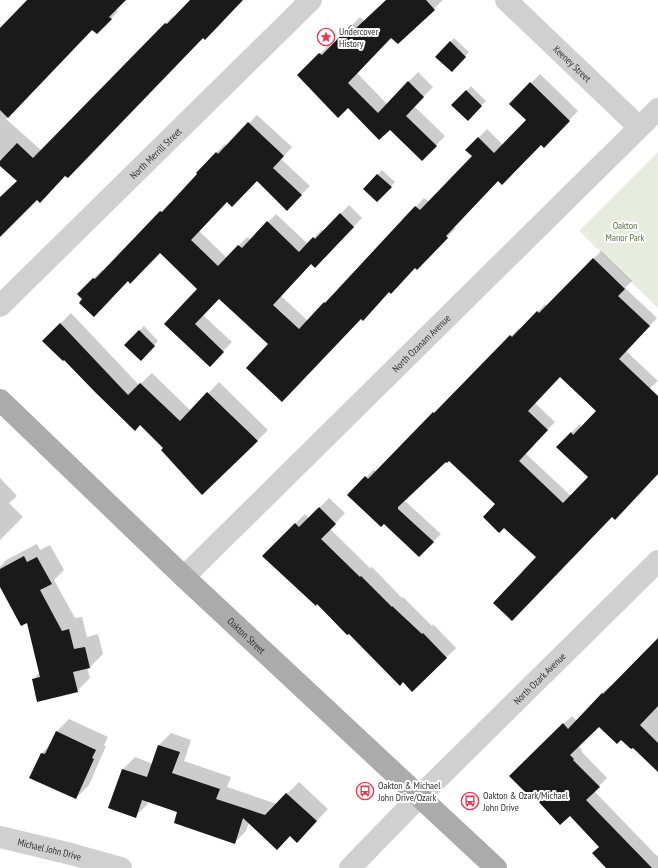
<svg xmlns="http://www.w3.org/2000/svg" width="658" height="868" font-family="'PT Sans Narrow',sans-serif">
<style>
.green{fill:#e7ecdf}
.shadow{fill:#0003;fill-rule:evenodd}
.building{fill:#1a1a1a;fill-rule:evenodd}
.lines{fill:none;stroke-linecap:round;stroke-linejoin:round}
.minor{stroke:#d0d0d0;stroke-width:22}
.major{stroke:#ababab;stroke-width:22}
.labels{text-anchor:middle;stroke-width:4;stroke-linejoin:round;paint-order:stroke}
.poi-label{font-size:10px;fill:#333;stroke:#fff;text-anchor:start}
.street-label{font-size:10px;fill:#333;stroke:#fff}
.park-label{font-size:10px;fill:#59703f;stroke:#fff}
</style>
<rect width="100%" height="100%" fill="#fff"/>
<!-- green -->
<path class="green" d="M658,152V308L579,231Z"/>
<!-- shadow -->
<path class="shadow" d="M30,0H125L116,9L118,11L105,26L93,29L6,119L42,151L166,23L173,16L175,17L191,0H241L65,175L37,199L0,235V198L18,181L0,164V32Z
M387,0H443L398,43L392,36L357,73L387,104L418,72L433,87L414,106L445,136L422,160L390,129L348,107L298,75L329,45L331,47L360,17L364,21Z
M454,38L469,52L452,71L437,57Z
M540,74L578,111L544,146L541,144L499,180L454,227L456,228L426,260L415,267L361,318L269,344L220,297L203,315L232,342L210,365L166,324L199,289L160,252L128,280L83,299L78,294L102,270L104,271L170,203L171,204L199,174L197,173L217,152L225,144L227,146L257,115L292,147L281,159L310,186L287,209L257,180L227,201L199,231L227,258L247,237L251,240L276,214L308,244L322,229L324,231L349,205L362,218L324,258L312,263L280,295L308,321L333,294L334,295L424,198L429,202L473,156L467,150L487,129L503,145L527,120L511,104Z
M471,86L486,101L468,119L453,105Z
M382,170L395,182L377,201L364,189Z
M601,251L632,281L625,288L657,318L626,351L658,381L649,389L658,398V474L612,516L537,557L504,526L497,504L449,460H446L405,501L441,534L419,556L384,523L349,495L374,469L376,472L443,406L519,328L520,330L545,304L547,306ZM560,376L597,411L582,428L579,425L557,447L589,477L571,496L525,453L555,422L535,403Z
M71,313L139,385L152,373L191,411L219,382L268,430L257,441L165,447L141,424L43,341Z
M144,326L158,341L141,359L126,345Z
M0,478L17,496L9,503L23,517L0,540Z
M329,498L345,513L330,529L370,568L372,567L402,598L403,597L432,626L433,624L456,648L412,691L403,681L263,556L305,514L309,518Z
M37,544L40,550L50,545L64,570L54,580L75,618L82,617L87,637L98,634L103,654L90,667H87L90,678L77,691L33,680L40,672L28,621L0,585V567L6,560Z
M658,640V770L633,747L599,725L578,746L582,750L581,751L607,778L594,791L657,856L658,855V868H608L600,846L570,814L535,797L511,776L572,716L577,721L602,693L611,685L612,686Z
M69,719L108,737L104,745L106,746L89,785L76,798L31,777L42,753L51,744L56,732Z
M171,733L191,740L184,761L231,777L227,787L277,804L299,782L328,809L308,830L249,822L246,831L235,842L178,812L148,801L147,805L135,816L109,807L123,769L135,757L153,764L159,745Z"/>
<!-- building -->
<path class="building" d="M27,0H126L109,17L112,19L97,34L92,30L8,118L0,110V28Z
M190,0H243L205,40L203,38L68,178L65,176L40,203L37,200L0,237V197L17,181L0,166V161L17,143L33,158L165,23L167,24Z
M386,0H426L435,10L398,44L391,38L348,83L378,113L408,81L424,97L406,116L437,146L422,161L390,130L379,140L348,108L338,118L297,75L319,53L322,55L351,25L355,29Z
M450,41L466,57L452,72L435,57Z
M530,82L570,121L544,148L541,145L502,185L498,181L446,236L448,238L417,270L415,268L391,294L389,292L363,321L361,319L282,402L246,368L268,344L219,299L195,324L224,352L210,367L164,324L197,289L160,253L130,284L128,281L94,317L79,303L82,299L77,294L93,278L95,279L160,211L162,212L197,174L196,173L216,152L218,154L248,122L284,156L273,168L302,195L287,211L257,181L232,207L227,202L191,240L218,266L238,245L242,248L267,221L299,252L313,237L315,239L340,213L354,227L315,268L311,264L273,305L299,329L324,302L325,303L415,206L420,210L472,156L465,150L478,137L494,153L526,120L509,104Z
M466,90L482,106L468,121L451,105Z
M377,174L392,187L377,202L363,189Z
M593,258L625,289L618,296L650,326L619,359L658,396V474L615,520L612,517L512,621L493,603L536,557L504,528L499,533L483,517L495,504L449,461L447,463L446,462L398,507V509L434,542L419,557L384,524L381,527L347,495L365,476L368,479L433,412L434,413L510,335L512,337L537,311L539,313ZM560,377L596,411L573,435L571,432L556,447L588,477L563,503L519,461L548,430L528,411Z
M60,323L128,395L140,383L180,421L207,392L258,441L202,495L161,450L163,448L140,425L135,431L96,393L64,360L63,361L42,341Z
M139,330L155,346L141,361L124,345Z
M319,507L336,524L321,539L360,577L361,576L392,607V606L422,634L423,633L447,658L412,692L403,682L400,686L349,634L347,635L317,604L316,606L262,556L295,523L299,527Z
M24,556L27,562L37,557L52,584L40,590L62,631L69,629L74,649L85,647L90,668L73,672L78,692L37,702L32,679L40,677L27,623L21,626L0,587V569Z
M658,638V706L640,725L658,743V772L633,748L631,749L621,740L617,744L599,727L570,755L574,759L573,760L600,787L586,800L652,868H606L592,853L599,847L570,816L560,825L535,798L533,800L509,776L563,723L568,729L602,693L603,694Z
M56,731L96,750L92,758L94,759L76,799L29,778L41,753L45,754Z
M158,745L180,752L172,773L220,789L216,799L265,815L286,793L317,821L297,843L290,836L277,850L243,818L235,844L174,823L177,812L142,800L136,818L108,808L122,769L147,777Z"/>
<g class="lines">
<!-- minor -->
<g class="minor">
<path id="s1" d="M506,0L639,127"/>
<path id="s2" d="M0,306L311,0"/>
<path id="s3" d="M184,577L658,109"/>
<path id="s4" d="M0,837L71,854L121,868"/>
<path id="s5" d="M350,868L420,796L658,561"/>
</g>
<!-- major -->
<path class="major" id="s6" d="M0,400L184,577L496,868"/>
</g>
<!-- icons -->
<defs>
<symbol id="sight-ring" viewBox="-11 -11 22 22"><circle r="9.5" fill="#fff" stroke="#e53a50" stroke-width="1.5"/><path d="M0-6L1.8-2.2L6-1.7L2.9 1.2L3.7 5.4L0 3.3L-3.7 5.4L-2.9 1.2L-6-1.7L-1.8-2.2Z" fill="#e53a50"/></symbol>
<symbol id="bus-ring" viewBox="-11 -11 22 22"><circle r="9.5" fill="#fff" stroke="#e53a50" stroke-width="1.5"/><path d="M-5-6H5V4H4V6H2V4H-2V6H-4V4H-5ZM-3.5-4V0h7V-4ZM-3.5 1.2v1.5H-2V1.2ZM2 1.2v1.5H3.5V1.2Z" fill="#e53a50"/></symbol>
</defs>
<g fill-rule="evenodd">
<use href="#sight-ring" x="316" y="27" width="20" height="20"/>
<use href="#bus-ring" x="355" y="781" width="20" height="20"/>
<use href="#bus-ring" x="460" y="791" width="20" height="20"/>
</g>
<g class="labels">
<!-- poi labels -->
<g class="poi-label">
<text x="339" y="35">Undercover<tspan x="339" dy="12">History</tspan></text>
<text x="378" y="789">Oakton &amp; Michael<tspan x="378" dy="12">John Drive/Ozark</tspan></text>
<text x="483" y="799">Oakton &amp; Ozark/Michael<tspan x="483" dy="12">John Drive</tspan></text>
</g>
<!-- street labels -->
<g class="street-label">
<text dy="4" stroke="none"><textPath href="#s1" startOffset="92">Keeney Street</textPath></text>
<text dy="4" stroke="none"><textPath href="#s2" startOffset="218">North Merrill Street</textPath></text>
<text dy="4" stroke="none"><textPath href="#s3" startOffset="333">North Ozanam Avenue</textPath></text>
<text dy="4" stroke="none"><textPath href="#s6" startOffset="341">Oakton Street</textPath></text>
<text dy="4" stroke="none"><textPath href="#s5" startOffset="268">North Ozark Avenue</textPath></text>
<text dy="4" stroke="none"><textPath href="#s4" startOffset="51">Michael John Drive</textPath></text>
</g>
<!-- park labels -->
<g class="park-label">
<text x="625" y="229">Oakton<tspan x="625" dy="12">Manor Park</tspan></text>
</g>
</g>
</svg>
